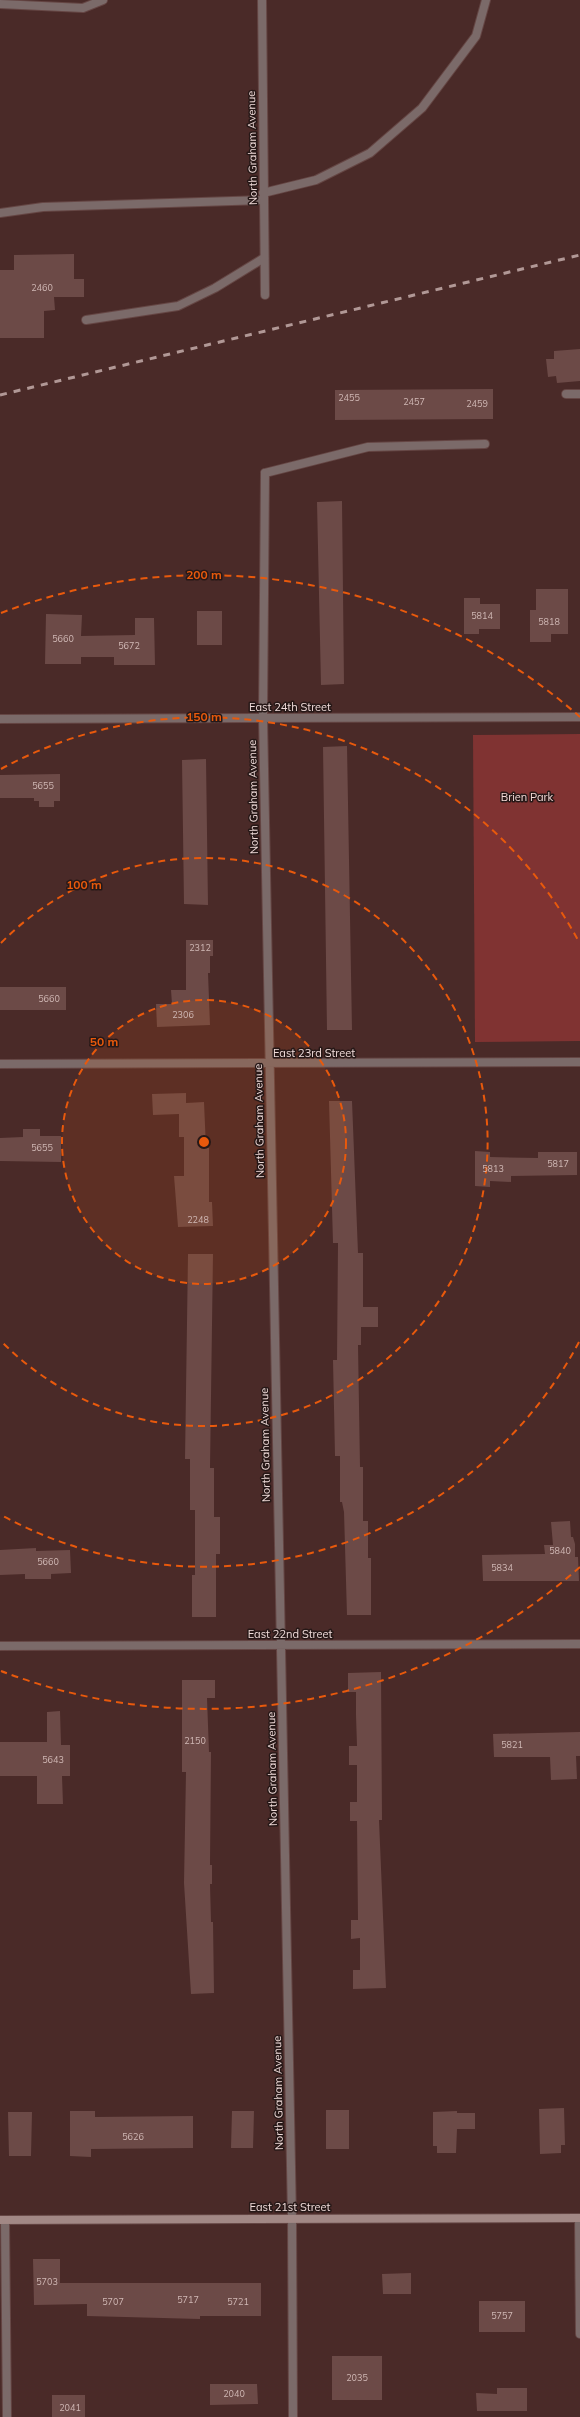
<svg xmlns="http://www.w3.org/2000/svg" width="580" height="2417" font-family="Mulish,sans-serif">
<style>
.green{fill:#803332}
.building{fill:#6c4a47}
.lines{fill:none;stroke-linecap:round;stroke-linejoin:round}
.service-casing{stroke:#654644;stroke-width:10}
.minor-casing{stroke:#654644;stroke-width:10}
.secondary-casing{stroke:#654644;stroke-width:10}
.service{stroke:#7b6a69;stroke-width:8}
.minor{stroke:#7b6a69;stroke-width:8}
.secondary{stroke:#a28885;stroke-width:8}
.rail{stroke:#b19896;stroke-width:3;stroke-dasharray:7 7;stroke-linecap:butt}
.ring{fill:none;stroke:#e8590c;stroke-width:2;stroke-dasharray:7 5}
.labels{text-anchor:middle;stroke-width:3;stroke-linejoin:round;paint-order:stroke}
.number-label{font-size:9px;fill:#d0b8b5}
.street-label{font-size:11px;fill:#f1dcda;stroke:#261817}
.park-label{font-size:11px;fill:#f5dad7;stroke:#261817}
.centre{fill:#e8590c;stroke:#261817;stroke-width:2}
.ring-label{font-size:12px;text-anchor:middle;font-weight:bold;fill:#e8590c;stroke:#261817;stroke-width:3;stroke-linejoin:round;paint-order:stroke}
</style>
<rect width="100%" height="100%" fill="#4a2a28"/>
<!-- green -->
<path class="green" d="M580,734V1041L475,1042L473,735Z"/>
<!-- building -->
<path class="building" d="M74,254V279H84V297H54L55,310L44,311V338H0V270H14V255Z
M580,349V381L557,383L556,376L548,377L546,359H554V351Z
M493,389V419L335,420V390Z
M342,501L344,684L321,685L317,502Z
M536,589H568V634H551V642H530V610H536Z
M464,598H480V604H500V629H479V634H464Z
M197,611H222V645H197Z
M46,614L82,615L81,636L135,635V618H154L155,665H114V657H81V664H45Z
M347,746L352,1030H327L323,747Z
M206,759L208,905L184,904L182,760Z
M60,774V801H54V807H39V801H34V798H0V775Z
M186,940H213V956H210V973H208L210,1025L157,1027L156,1004H172L171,990H186Z
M0,987H66V1010H0Z
M186,1093V1103L204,1102L206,1148H209V1202H212L213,1226L178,1227L174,1176H184V1137H179V1114L153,1115L152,1094Z
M329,1101H352L358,1253H363V1307H378V1327H361V1345H358L360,1467H363V1521H368V1558H371V1615H347L344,1512L342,1502H340V1456H335L333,1360H337L338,1243H333Z
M23,1129H40V1136H61V1162L0,1161V1138L23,1137Z
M475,1151L490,1152V1157L538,1158V1152H577V1175L511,1176V1182L490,1181V1187L475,1186Z
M188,1254H213L210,1468H214V1517H220V1554H216V1617H192V1575H195V1510H190V1459H185Z
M570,1521L571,1537H573L575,1544V1557H578L579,1581H483L482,1555L545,1554L544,1545H553L551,1522Z
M36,1548V1551L70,1550L71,1573L51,1574V1579H25V1574L0,1575V1550Z
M381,1672L382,1820H379L386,1988L353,1989V1970H360V1938L351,1939V1920H358L357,1821H350V1802H357V1765H349V1746H357L356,1715V1692H348V1673Z
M182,1680H215V1698H207L209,1752H211L210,1865H212V1884H210L211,1922H213L214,1993L191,1994L184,1883L186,1772H182Z
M60,1711L61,1745H70V1776H62L63,1804H37V1776H0V1742H47V1712Z
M580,1732V1756H576L577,1779L551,1780L550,1757H494L493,1734Z
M564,2108L565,2145H561V2153L540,2154L539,2109Z
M326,2110H349V2149H326Z
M70,2111H95V2117L193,2116V2148L91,2149V2157L70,2156Z
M232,2111H254L253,2148H231Z
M457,2111V2113H475V2129H457L456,2153H437V2146H433V2112Z
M8,2112H32L31,2156H9Z
M33,2259H60V2283H261V2316H200V2319L87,2316V2304L34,2305Z
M411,2273V2294H383L382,2274Z
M479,2301H525V2332H479Z
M332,2356H382V2400H332Z
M210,2384H257L258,2404L210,2405Z
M497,2388H527V2411H477L476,2393L497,2394Z
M52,2395H85V2417H52Z"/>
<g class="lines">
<defs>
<path id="service" d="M0,4L83,8L103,0
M263,193L316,180L370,153L422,108L476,36L486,0
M0,213L43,207L263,200
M86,320L178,306L215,288L264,258
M566,394H580
M265,473L368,447L485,444"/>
<path id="minor" d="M262,0L265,295
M265,473L263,717L292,2218L293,2417
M0,719L580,717
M0,1064L580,1062
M0,1646L580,1644
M579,2218L580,2334
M5,2220L7,2417"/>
<path id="secondary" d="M0,2220L580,2218"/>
</defs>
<!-- service casing -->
<use href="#service" class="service-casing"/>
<!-- minor casing -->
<use href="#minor" class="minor-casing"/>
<!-- secondary casing -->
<use href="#secondary" class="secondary-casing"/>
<!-- service -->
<use href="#service" class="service"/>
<!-- minor -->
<use href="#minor" class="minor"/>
<!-- secondary -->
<use href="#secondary" class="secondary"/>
<!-- rail -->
<path class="rail" d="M0,395L580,255"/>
</g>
<!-- distance rings -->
<circle cx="204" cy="1142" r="142" fill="#e8590c" fill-opacity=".12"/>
<g class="ring">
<circle cx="204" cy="1142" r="142"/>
<path d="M1 943A284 284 0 1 1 1 1341"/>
<path d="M579 1342A425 425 0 0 1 1 1515M1 769A425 425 0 0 1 579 942"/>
<path d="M580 1567A567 567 0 0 1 1 1671M1 613A567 567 0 0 1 580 717"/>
</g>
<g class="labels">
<!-- number labels -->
<g class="number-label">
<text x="42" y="291">2460</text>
<text x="349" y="401">2455</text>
<text x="414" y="405">2457</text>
<text x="477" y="407">2459</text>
<text x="482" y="619">5814</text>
<text x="549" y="625">5818</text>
<text x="63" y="642">5660</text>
<text x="129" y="649">5672</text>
<text x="43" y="789">5655</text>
<text x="200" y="951">2312</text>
<text x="49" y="1002">5660</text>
<text x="183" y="1018">2306</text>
<text x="42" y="1151">5655</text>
<text x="558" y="1167">5817</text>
<text x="493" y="1172">5813</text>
<text x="198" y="1223">2248</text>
<text x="560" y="1554">5840</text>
<text x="48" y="1565">5660</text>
<text x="502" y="1571">5834</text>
<text x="195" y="1744">2150</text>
<text x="512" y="1748">5821</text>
<text x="53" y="1763">5643</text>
<text x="133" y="2140">5626</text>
<text x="47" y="2285">5703</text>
<text x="188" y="2303">5717</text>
<text x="113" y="2305">5707</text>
<text x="238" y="2305">5721</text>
<text x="502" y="2319">5757</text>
<text x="357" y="2381">2035</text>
<text x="234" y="2397">2040</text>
<text x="70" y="2411">2041</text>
</g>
<!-- street labels -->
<g class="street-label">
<text transform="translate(252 148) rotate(-91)" y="4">North Graham Avenue</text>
<text x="290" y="711">East 24th Street</text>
<text transform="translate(253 797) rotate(-91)" y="4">North Graham Avenue</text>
<text x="314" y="1057">East 23rd Street</text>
<text transform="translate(259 1121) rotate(-91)" y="4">North Graham Avenue</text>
<text transform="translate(265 1445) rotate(-91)" y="4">North Graham Avenue</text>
<text x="290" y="1638">East 22nd Street</text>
<text transform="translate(272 1769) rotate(-91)" y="4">North Graham Avenue</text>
<text transform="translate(278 2093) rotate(-91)" y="4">North Graham Avenue</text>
<text x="290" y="2211">East 21st Street</text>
</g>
<!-- park labels -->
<g class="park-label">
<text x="527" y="801">Brien Park</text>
</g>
</g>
<circle cx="204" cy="1142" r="6" class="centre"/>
<g class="ring-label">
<text x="204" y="579">200 m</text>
<text x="204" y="721">150 m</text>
<text x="84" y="889">100 m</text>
<text x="104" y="1046">50 m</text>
</g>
</svg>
